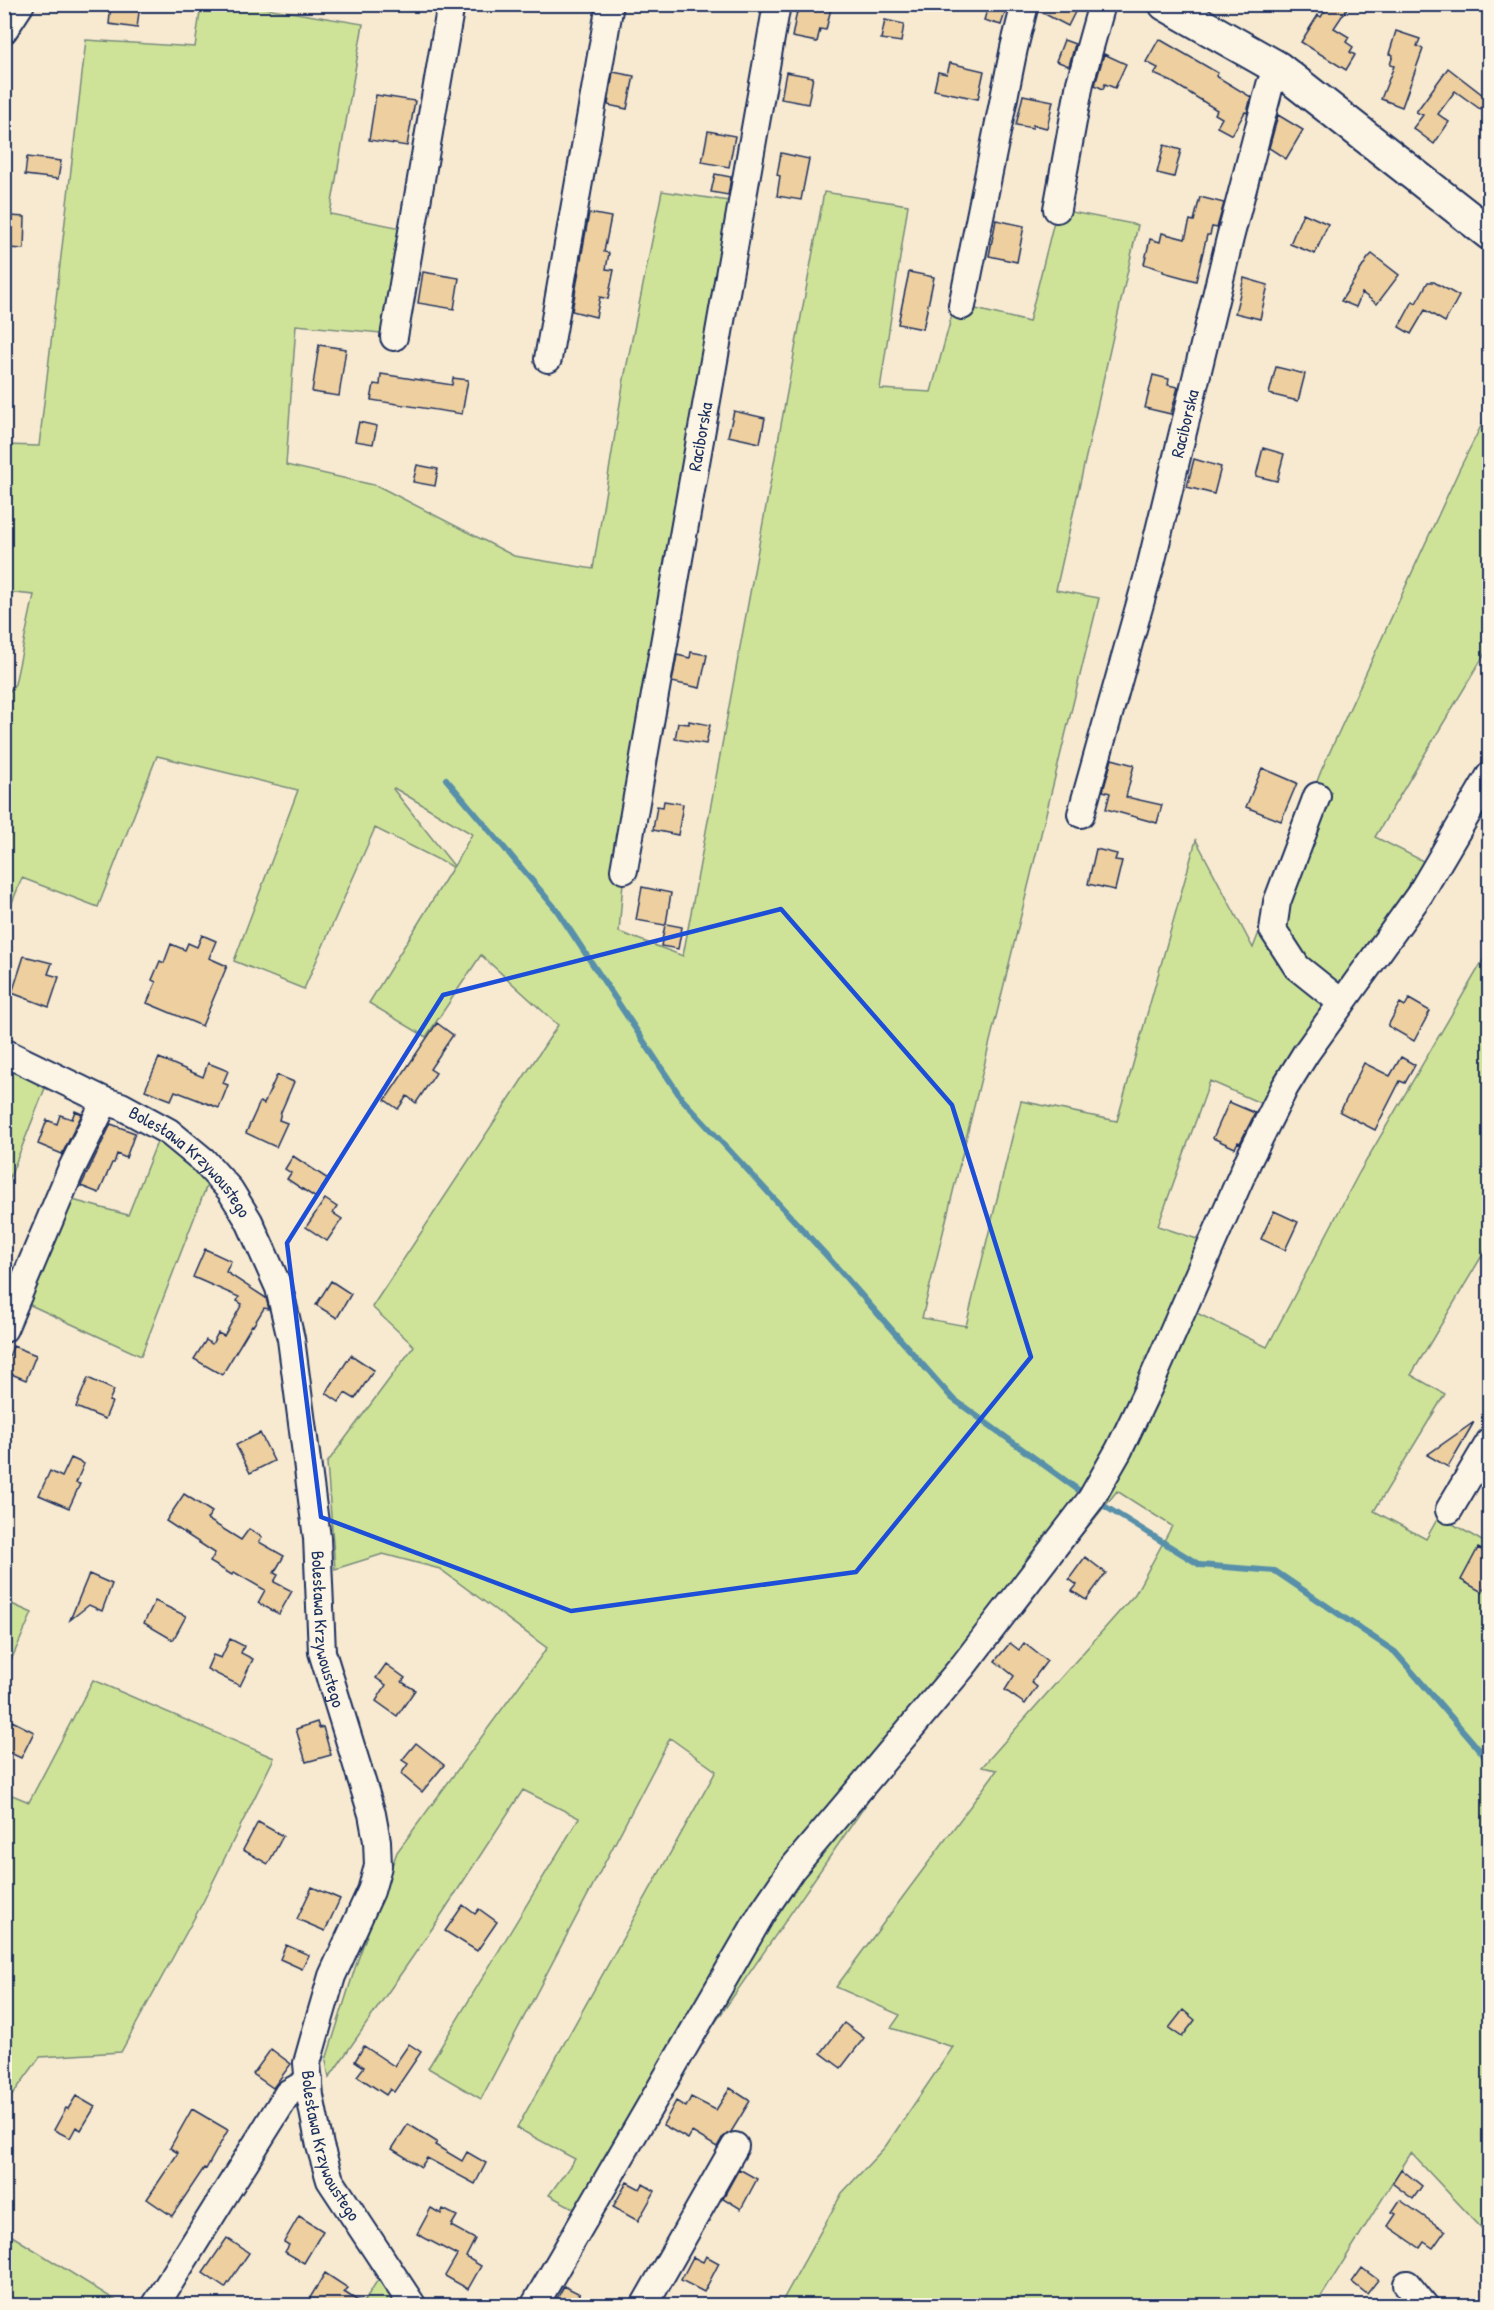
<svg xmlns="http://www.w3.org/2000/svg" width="1494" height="2310" font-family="'Patrick Hand',sans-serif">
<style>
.green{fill:#cfe398;stroke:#75897b;stroke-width:1.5;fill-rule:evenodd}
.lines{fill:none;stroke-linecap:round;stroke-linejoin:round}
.stream{stroke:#5890aa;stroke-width:6}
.building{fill:#edcfa0;stroke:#1b2f5e;stroke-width:1.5}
.minor-casing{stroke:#1b2f5e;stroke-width:30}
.major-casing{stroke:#1b2f5e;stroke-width:36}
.minor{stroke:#fcf5e5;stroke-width:26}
.major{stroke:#fcf5e5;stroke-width:32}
.marked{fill:none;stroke:#1d4ed8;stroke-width:4.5;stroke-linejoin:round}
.labels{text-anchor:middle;stroke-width:6;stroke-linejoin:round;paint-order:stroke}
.street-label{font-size:18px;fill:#1b2f5e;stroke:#fcf5e5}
</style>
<rect width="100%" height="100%" fill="#f8ead0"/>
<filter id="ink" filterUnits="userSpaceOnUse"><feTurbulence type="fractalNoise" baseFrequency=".0167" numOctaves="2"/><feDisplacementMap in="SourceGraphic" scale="12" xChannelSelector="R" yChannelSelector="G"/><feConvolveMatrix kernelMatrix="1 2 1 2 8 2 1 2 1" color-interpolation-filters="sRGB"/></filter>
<g filter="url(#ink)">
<!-- green -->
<path class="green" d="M201,5H247L363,24L330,214L407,229L381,333L296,325L286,465L378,486L514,556L593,569L624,379L662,191L742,203L624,870L619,932L683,956L824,192L908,205L880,389L931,392L955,304L1029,322L1057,209L1138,225L1056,590L1099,598L922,1318L966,1326L1021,1101L1117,1121L1196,840L1253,948L1321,771L1459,470L1489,410V647L1375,837L1435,867L1274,1109L1210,1081L1158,1226L1212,1244L1184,1307L1267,1347L1359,1173L1489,950V1244L1411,1375L1445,1394L1374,1511L1426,1539L1439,1516L1489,1545V2236L1411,2153L1316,2305H780L842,2193L885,2147L953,2047L891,2028L900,2015L836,1987L997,1770L982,1767L1135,1594L1172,1526L1117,1491L882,1781L688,2062L597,2221L549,2195L575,2159L517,2128L716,1771L670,1738L481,2099L428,2068L579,1818L523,1790L438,1920L329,2078L326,2060L356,1965L397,1852L547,1648L440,1569L383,1554L335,1569L327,1463L414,1346L372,1307L558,1025L481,955L426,1037L369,1003L453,867L375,828L304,989L234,961L298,790L157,756L98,907L22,878L5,920V697L15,684L34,595L5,592V445L39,446L86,40L195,47ZM394,788L472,834L454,866L393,789Z
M5,1061L47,1083L5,1190Z
M159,1137L210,1177L141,1356L26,1303L65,1198L128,1215Z
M5,1601L32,1613L5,1674Z
M93,1680L274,1758L203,1902L121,2052L40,2057L5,2105V1792L29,1802Z
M4,2231L123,2305H5Z
M379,2278L399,2306H361Z"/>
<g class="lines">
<!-- stream -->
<path class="stream" d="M446,779L556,909L682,1099L826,1255L952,1398L1077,1489
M1106,1507L1200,1565L1275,1571L1395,1652L1483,1754L1490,1770"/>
</g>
<!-- building -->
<path class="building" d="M111,4H140L137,28L109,24Z
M801,4H832L826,30L820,29L817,42L792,37L797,11L799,12Z
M989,4H1008L1001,25L984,20Z
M1040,4H1079L1068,26L1039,11Z
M1329,4H1350L1334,28L1349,37L1346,42L1353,47L1350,52L1355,55L1346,70L1301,42L1318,15L1321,17Z
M885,20L904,24L901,42L881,39Z
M1396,31L1420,39L1417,46L1423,49L1402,107L1381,99L1394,66L1390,65L1393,55L1389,54Z
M1159,39L1218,73L1216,76L1251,97L1247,113L1245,112L1232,135L1217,127L1222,118L1215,114L1217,110L1172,82L1154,74L1158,68L1146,62Z
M1064,40L1075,44L1069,66L1056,61Z
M1104,54L1126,64L1115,88L1105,84L1103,89L1095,85Z
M950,63L984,71L978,99L934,90L938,72L947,74Z
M1448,68L1488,99L1480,109L1455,91L1438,114L1449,122L1434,144L1413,128L1423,115L1416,112Z
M613,72L634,76L627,109L608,105Z
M786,72L813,77L808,104L781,99Z
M376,95L415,101L407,146L369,140Z
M1023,95L1053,101L1047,128L1033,125V128L1016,125Z
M1278,115L1303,130L1286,159L1269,148Z
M708,131L735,136L729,167L702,162Z
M1164,145L1181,150L1174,177L1157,173Z
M781,153L809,159L801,200L777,196L780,176L777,175Z
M27,157L61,161L58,179L25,175Z
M715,174L731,177L728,195L711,192Z
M1200,197L1224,203L1217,228L1212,227L1210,235H1207L1196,281L1163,272V270L1144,264L1150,239L1160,242L1162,233L1185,239L1190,220L1194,221Z
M589,213L611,217L604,252L609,253L606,269L614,270L608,299L600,297L596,317L572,311Z
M1303,213L1328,224L1315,254L1290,244Z
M10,216L25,217L24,249L8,248Z
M996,220L1024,226L1017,262L989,256Z
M1372,254L1399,275L1377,304L1362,293L1356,307L1341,301L1368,258Z
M423,272L459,278L454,309L418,303Z
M909,272L934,277L923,329L898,324Z
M1244,278L1268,285L1260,319L1235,313Z
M1428,282H1434L1459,296L1445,322L1425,310L1411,334L1399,327L1413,301L1416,303Z
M319,345L346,349L339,396L312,392Z
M1276,367L1305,374L1298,401L1269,394Z
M381,374L452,385L453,378L468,380L462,414L371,400L374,384L380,385Z
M1153,375L1169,379L1168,385L1178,387L1171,414L1145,408Z
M734,411L765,418L760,443L728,436Z
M359,422L377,426L373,444L355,441Z
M1263,448L1284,454L1277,481L1256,476Z
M1194,459L1221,467L1214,494L1187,487Z
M417,465L438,469L435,486L413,482Z
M691,652L707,655L700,688L672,682L677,655L690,658Z
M689,721L710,725L706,744L675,739L678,723L689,724Z
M1112,759L1134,765L1126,797L1162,805L1157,823L1106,809L1110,793L1103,791Z
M1262,768L1297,783L1281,821L1246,807Z
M664,801L683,804L678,835L653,830L657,806L663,807Z
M1096,849L1117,854L1115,860L1122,861L1115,890L1088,884Z
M642,887L671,893L666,924L682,927L678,949L661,946L665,925L636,920Z
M202,935L216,941L209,958L227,966L202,1026L147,1003L156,982L152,980L160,961L164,963L171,944L185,950L188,943L197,947Z
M24,956L52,963L48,974L59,977L49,1007L12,993Z
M1409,999L1430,1011L1414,1041L1388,1026L1400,1003L1405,1006Z
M437,1023L453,1035L430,1069L436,1073L416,1103L407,1096L398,1109L385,1100Z
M1401,1057L1415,1065L1405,1083L1400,1081L1375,1130L1340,1112L1364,1063L1390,1076Z
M159,1058L203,1077L208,1063L228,1071L223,1083L228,1085L219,1108L175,1091L171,1100L145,1090Z
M277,1075L294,1082L281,1112L279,1120L287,1123L276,1147L246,1133L260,1102L264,1104Z
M1229,1102L1255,1113L1240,1143L1238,1142L1235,1148L1213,1138Z
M75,1111L82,1114L62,1154L38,1144L47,1120L57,1124L60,1115L72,1119Z
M111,1124L135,1133L126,1158L117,1154L114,1163H112L99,1193L81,1186Z
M293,1156L328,1179L316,1198L287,1179L291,1173L285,1169Z
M325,1199L337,1207L333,1213L342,1219L327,1241L306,1227Z
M1274,1211L1298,1222L1285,1250L1261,1239Z
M205,1249L231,1261L226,1272L266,1298L269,1309L264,1308L253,1326L252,1325L222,1375L194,1359L206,1340L212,1344L218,1333L224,1336L242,1304L237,1301L239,1297L193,1277Z
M331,1281L351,1294L337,1318L316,1305Z
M13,1346L36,1355L26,1380L4,1371Z
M351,1355L374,1370L355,1399L345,1393L339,1402L326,1393Z
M88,1378L114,1390L109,1401L112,1402L105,1419L76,1407Z
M1474,1422L1448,1467L1427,1455Z
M260,1433L274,1461L250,1473L236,1445Z
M71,1458L84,1464L76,1483L80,1484L69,1508L39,1495L50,1471L62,1477Z
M184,1494L212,1512L207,1519L241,1540L249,1529L262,1537L259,1542L284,1556L274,1573L278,1575L274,1582L292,1591L279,1614L258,1603L265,1590L234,1572L232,1575L210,1562L215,1553L166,1521Z
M1478,1548L1490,1554V1578L1482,1592L1461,1580Z
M1085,1557L1106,1573L1086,1600L1072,1591L1077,1585L1069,1579Z
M89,1574L112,1584L102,1611L89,1605L70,1620Z
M155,1601L186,1616L173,1640L144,1623Z
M230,1639L244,1646L241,1653L253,1659L240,1686L207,1669L213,1655L221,1658Z
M1010,1643L1019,1650L1024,1643L1047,1661L1031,1682L1037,1687L1025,1704L1005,1690L1014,1676L995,1661Z
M386,1664L405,1678L402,1682L415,1690L397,1716L376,1701L386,1685L376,1678Z
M12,1721L34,1732L21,1758L4,1750V1735Z
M317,1722L319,1728L323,1727L331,1755L306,1762L296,1729Z
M416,1743L444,1765L422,1792L401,1774L408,1764L402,1760Z
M258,1822L283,1836L268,1864L243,1850Z
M312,1887L340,1899L325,1931L297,1919Z
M463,1905L475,1914L479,1909L497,1922L477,1951L445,1931Z
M286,1945L309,1955L302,1969L280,1959Z
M1183,2010L1195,2020L1182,2037L1169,2028Z
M844,2023L864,2038L841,2068L821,2053Z
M409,2044L421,2052L394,2092L390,2089L386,2095L357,2076L364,2067L355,2061L364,2046L394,2066Z
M271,2049L291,2064L273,2088L253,2074Z
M730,2088L750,2101L731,2132L722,2138L717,2147L692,2132L688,2139L663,2125L676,2101L686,2107L691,2097L716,2110Z
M76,2096L95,2107L81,2130L76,2127L70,2138L54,2130L66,2108L68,2109Z
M192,2109L228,2130L206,2169L204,2168L172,2216L147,2199L178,2153L170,2148Z
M408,2124L437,2142L435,2145L462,2161L467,2152L486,2163L475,2184L427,2158L421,2167L392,2149Z
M739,2169L757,2179L741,2209L723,2198Z
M1401,2169L1422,2186L1413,2199L1392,2183Z
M627,2182L640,2189L643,2184L655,2191L638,2221L613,2207Z
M1400,2200L1445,2231L1433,2248L1424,2242L1420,2248L1388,2226L1396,2214L1392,2212Z
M431,2208L441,2214L443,2209L457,2216L451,2226L475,2239L466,2257L481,2266L468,2289L445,2276L457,2255L417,2234Z
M299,2216L323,2231L304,2263L285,2252L289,2245L284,2242Z
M227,2238L249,2253L225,2288L203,2273Z
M706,2256L719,2263L704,2292L681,2280L693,2257L703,2262Z
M1362,2268L1378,2280L1367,2294L1352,2282Z
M325,2273L348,2288L344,2292L366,2306H305Z
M564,2286L580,2294L574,2306H553Z"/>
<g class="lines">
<defs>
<g id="minor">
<path d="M4,30L21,4"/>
<path d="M1057,209L1080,83L1102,4"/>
<path d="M962,306L1014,48L1025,4"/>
<path d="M394,337L451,4"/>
<path d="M548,359L610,4"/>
<path d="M1317,796L1277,902L1273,930L1297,967L1342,1003"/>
<path id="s1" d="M1081,814L1150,568L1230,238L1270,85L1278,68"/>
<path id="s2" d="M624,870L777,4"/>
<path id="s3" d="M4,1052L105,1101L121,1106L169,1132L203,1160L230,1190L249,1221L279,1288L291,1339L317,1538L322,1652L372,1814L377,1841L378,1866L371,1891L332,1976L320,2017L307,2063L310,2096L320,2146L330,2180L413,2306"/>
<path d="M4,1329L70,1172L105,1101"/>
<path d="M1449,1510L1490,1441"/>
<path d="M1407,2284L1425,2306"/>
<path d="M155,2306L288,2093L309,2081"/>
<path d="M534,2306L762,1913L792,1869L963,1666L1091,1499L1119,1450L1149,1387L1248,1161L1285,1087L1306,1053L1420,894L1490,775"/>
<path d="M644,2306L735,2146"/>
</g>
<path id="major" d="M1165,4L1278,68L1490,234"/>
</defs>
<!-- minor casing -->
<use href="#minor" class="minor-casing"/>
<!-- major casing -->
<use href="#major" class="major-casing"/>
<!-- minor -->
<use href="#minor" class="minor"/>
<!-- major -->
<use href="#major" class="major"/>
</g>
</g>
<!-- marked area -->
<path class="marked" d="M781,909L952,1105L1031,1357L856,1572L571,1611L321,1517L287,1243L443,995Z"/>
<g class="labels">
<!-- street labels -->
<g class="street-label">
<text dy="6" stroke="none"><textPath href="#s1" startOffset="404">Raciborska</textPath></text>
<text dy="6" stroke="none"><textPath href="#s2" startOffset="440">Raciborska</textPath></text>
<text dy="6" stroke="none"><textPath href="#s3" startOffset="219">Bolesława Krzywoustego</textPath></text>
<text dy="6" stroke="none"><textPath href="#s3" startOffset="723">Bolesława Krzywoustego</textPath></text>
<text dy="6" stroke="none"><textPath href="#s3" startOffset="1264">Bolesława Krzywoustego</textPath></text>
</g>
</g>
<!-- margin -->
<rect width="1494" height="2310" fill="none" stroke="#fcf5e5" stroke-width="24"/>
<rect x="12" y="12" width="1470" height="2286" fill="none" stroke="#1b2f5e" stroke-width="2" filter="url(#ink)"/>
</svg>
